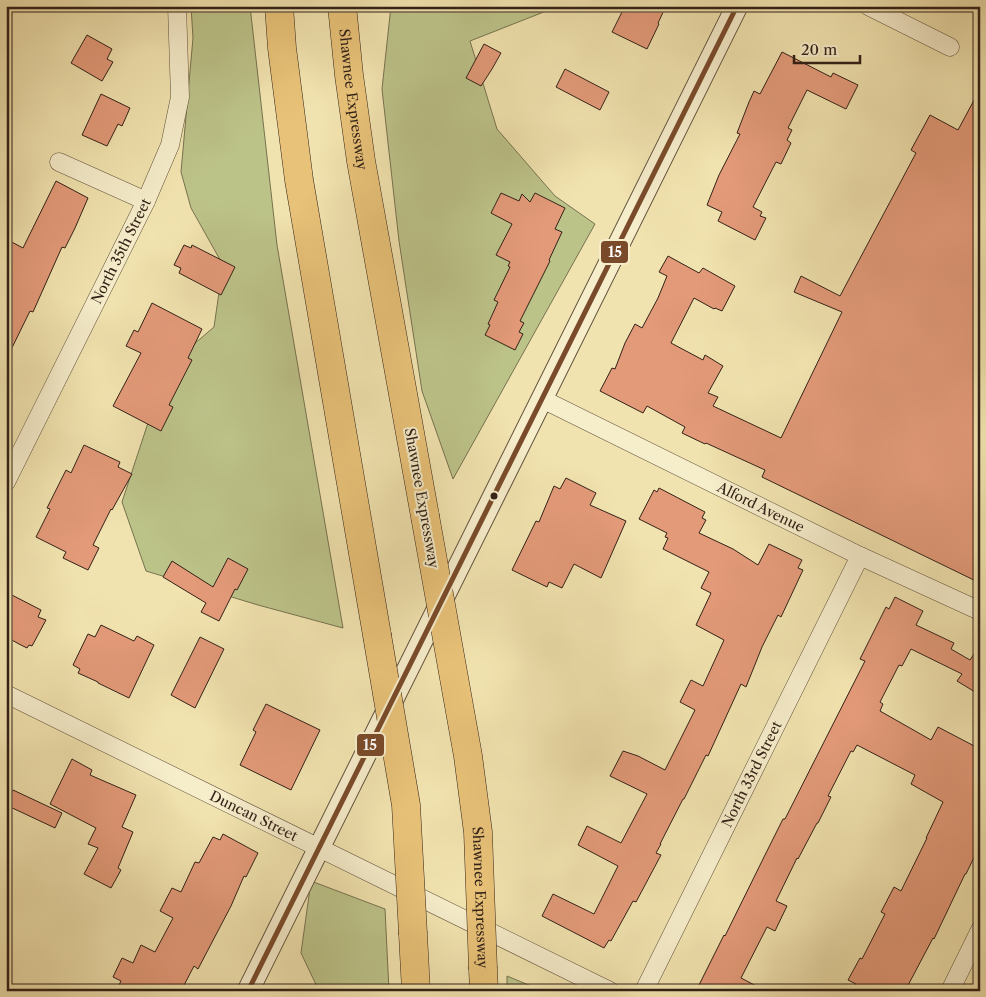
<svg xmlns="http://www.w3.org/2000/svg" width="986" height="997" font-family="'Libre Caslon Text',serif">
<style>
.green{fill:#bcc389;stroke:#777250}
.building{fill:#e39a79;stroke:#322117}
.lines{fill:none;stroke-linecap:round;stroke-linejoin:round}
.minor-casing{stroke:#62523d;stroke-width:19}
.tertiary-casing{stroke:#62523d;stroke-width:23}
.motorway-casing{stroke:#322117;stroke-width:29}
.minor{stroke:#f6edcb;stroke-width:18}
.tertiary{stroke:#f6edcb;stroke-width:21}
.motorway{stroke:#e8c278;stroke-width:28}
.motorway-bridge-casing{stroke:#322117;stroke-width:29;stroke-linecap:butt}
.motorway-bridge{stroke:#e8c278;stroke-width:28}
.bus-1-casing{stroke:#f6edcb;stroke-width:9}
.bus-1{stroke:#7a4b2a;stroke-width:5}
.bus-dot{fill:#322117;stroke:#f6edcb;stroke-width:2}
.labels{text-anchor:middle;stroke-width:4;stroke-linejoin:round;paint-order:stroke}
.street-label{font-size:14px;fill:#322117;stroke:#f6edcb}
.line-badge{stroke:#f6edcb;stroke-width:2}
.badge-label{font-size:14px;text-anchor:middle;font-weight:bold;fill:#fff}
</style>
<rect width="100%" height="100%" fill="#f1e3af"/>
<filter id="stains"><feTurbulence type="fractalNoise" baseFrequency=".004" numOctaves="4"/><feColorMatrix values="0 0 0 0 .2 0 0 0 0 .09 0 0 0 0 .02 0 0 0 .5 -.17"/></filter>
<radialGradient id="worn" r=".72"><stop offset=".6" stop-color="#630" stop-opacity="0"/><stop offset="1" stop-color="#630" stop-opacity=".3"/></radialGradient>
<!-- green -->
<path class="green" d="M191,6H250L277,245L343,628L258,605L146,571L122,502L166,368L214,327L223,265L191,208L181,172L193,38Z
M391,6H559L470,41L497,129L555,196L595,224L453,479L422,391L399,241L382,89Z
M311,881L385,909L389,991H319L301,953Z
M507,976L543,991H507Z"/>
<!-- building -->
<path class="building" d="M625,6H666L658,23L659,24L647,49L612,32Z
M87,35L112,49L107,59L113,62L102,81L71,63Z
M484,44L501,53L492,69L481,86L466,78Z
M782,52L831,77L833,73L858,85L846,109L807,90L788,128L792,130L787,140L791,143L781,164L776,162L753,207L762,212L760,216L766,218L755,240L718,221L722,212L707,205L719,175L740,134L737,133L749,102L754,91L760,94Z
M565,69L609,92L600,110L556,87Z
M980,89V583L762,477L765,470L706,443L705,444L682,433L685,427L647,406L643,413L600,391L612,368L615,369L625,343L635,324L642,328L658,298L667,276L659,272L668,256L699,273L703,268L735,286L722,311L715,308L714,309L694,298L671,343L703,360L705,355L723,366L708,393L718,397L713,406L781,438L842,312L794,292L801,276L840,296L916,153L911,150L930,115L958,130Z
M101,94L130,108L122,126L118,124L107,146L82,135Z
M56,181L88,198L75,228L65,248L62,247L33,312L30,311L6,360V239L23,248Z
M501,193L519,201L522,194L530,202L535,193L565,208L555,229L562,232L549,260L550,261L520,321L524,323L519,332L523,334L515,350L485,335L490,325L488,324L498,302L494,300L510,267L508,266L510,262L496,255L512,224L491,213Z
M184,245L191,248L192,245L235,267L221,295L179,273L181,268L174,265Z
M152,303L202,329L188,358L192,360L169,405L173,407L161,431L113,406L141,353L126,346L134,330L138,332Z
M84,445L120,462L118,467L132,474L112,510L111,509L93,545L99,548L88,570L63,558L66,552L36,537L50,509L47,508L66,470L71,473Z
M566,478L596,493L590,505L626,521L601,578L574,564L562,588L549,582L547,587L512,570L536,521L539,522L554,486L560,489Z
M659,488L705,512L702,518L706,520L699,533L733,549L758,565L769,544L802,560L798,568L803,570L781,617L778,615L762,647L746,687L741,684L725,719L708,756L706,755L684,799H683L660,844H661L656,853L661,855L636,902L633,901L611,941L609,940L604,948L542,916L553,894L594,914L618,866L578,845L587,826L621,843L647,794L610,776L623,751L638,756L665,770L695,710L680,702L691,680L703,686L724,640L696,625L711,593L701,588L709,572L663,549L668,538L665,537L667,533L639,519L654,490L657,492Z
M228,558L248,569L237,590L235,589L219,621L201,612L206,603L163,577L172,561L213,587Z
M6,592L41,610L38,617L46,620L32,646L29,645L27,648L19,644L10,639L12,635L6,632Z
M895,597L923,611L916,625L954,643L951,649L970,660L980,645V695L957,681L962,674L911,649L902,666L899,665L880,702L883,704L880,711L931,740L938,727L980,749V845L966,874H965L934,939L933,938L905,991H852L856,984L848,980L860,958L862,959L885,914L881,912L894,887L901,891L927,838H926L943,802L911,784L915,775L857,745L853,752L851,751L828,796L831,797L818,823H817L798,859L797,858L776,901L787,906L775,931L767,927L741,978L766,991H696L724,935L725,936L766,853L783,819H785L865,661L860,659L886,607L889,609Z
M101,625L134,641L137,636L154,645L129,698L98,683V682L78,673L80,669L73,665L88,634L95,637Z
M200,637L224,649L195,708L171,695Z
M266,704L320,730L291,790L240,765L256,732L253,730Z
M72,759L92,770L90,775L136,795L122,827L133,832L118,868L121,870L111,888L84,874L98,848L88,844L96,828L50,804Z
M13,790L62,813L55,828L6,805Z
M223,834L258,853L246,877L244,876L231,906L198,969L194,966L181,991H116L121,981L113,977L122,958L133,963L141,945L155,952L173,918L160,911L172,888L181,892L195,862L199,863L213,837L220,840Z"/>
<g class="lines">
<defs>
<g id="minor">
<path d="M868,6L950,47"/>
<path d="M59,162L146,201"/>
<path id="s1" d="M542,399L860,556L980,611"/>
<path id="s2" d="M6,482L146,201L170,145L180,97L177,6"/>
<path id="s3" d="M6,694L610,991"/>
<path id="s4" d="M644,991L860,556"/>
<path d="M950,991L980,930"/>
</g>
<path id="tertiary" d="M248,991L737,6"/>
<g id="motorway">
<path d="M279,6L282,48L299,180L377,635"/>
<path id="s5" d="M342,6L349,75L361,161L425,516"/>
<path d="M413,934L416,991"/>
<path d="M483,969L484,991"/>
</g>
</defs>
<!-- minor casing -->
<use href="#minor" class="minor-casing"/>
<!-- tertiary casing -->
<use href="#tertiary" class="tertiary-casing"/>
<!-- motorway casing -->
<use href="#motorway" class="motorway-casing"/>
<!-- minor -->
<use href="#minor" class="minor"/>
<!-- tertiary -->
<use href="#tertiary" class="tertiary"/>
<!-- motorway -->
<use href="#motorway" class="motorway"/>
<defs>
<g id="motorway-bridge">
<path id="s6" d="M425,516L468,756L478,832L483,969"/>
<path d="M377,635L406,805L413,934"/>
</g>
</defs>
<!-- motorway-bridge casing -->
<use href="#motorway-bridge" class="motorway-bridge-casing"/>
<!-- motorway-bridge -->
<use href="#motorway-bridge" class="motorway-bridge"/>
<defs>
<path id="bus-1" d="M248,991L737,6"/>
</defs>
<!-- bus-1 casing -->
<use href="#bus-1" class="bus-1-casing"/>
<!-- bus-1 -->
<use href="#bus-1" class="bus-1"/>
</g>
<!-- markers -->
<circle class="bus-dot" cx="494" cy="496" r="4.5"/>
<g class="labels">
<!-- street labels -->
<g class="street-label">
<text dy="5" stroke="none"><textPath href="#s5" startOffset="94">Shawnee Expressway</textPath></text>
<text dy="5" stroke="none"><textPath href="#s2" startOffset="258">North 35th Street</textPath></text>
<text transform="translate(422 498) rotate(80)" y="5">Shawnee Expressway</text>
<text dy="5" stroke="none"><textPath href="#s1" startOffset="244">Alford Avenue</textPath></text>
<text dy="5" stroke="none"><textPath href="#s4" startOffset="242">North 33rd Street</textPath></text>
<text dy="5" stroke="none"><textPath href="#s3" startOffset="276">Duncan Street</textPath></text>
<text dy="5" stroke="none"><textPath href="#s6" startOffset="386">Shawnee Expressway</textPath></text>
</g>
</g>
<g class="line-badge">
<rect x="600" y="240" width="29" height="24" rx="5" fill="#7a4b2a"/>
<rect x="356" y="733" width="29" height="24" rx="5" fill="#7a4b2a"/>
</g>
<g class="badge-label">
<text x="615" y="257">15</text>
<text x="370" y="750">15</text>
</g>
<!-- margin -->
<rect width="986" height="997" fill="none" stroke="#f1e3af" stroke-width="25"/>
<rect x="8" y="8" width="971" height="982" fill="none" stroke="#322117" stroke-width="2.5"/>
<rect x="12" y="12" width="961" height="972" fill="none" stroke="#322117"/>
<!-- scale -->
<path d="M794 55v8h66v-8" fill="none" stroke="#322117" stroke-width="2.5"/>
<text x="801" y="55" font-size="15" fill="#322117" stroke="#f6edcb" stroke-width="4" paint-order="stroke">20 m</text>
<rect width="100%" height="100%" filter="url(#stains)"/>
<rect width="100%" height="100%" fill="url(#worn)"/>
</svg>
